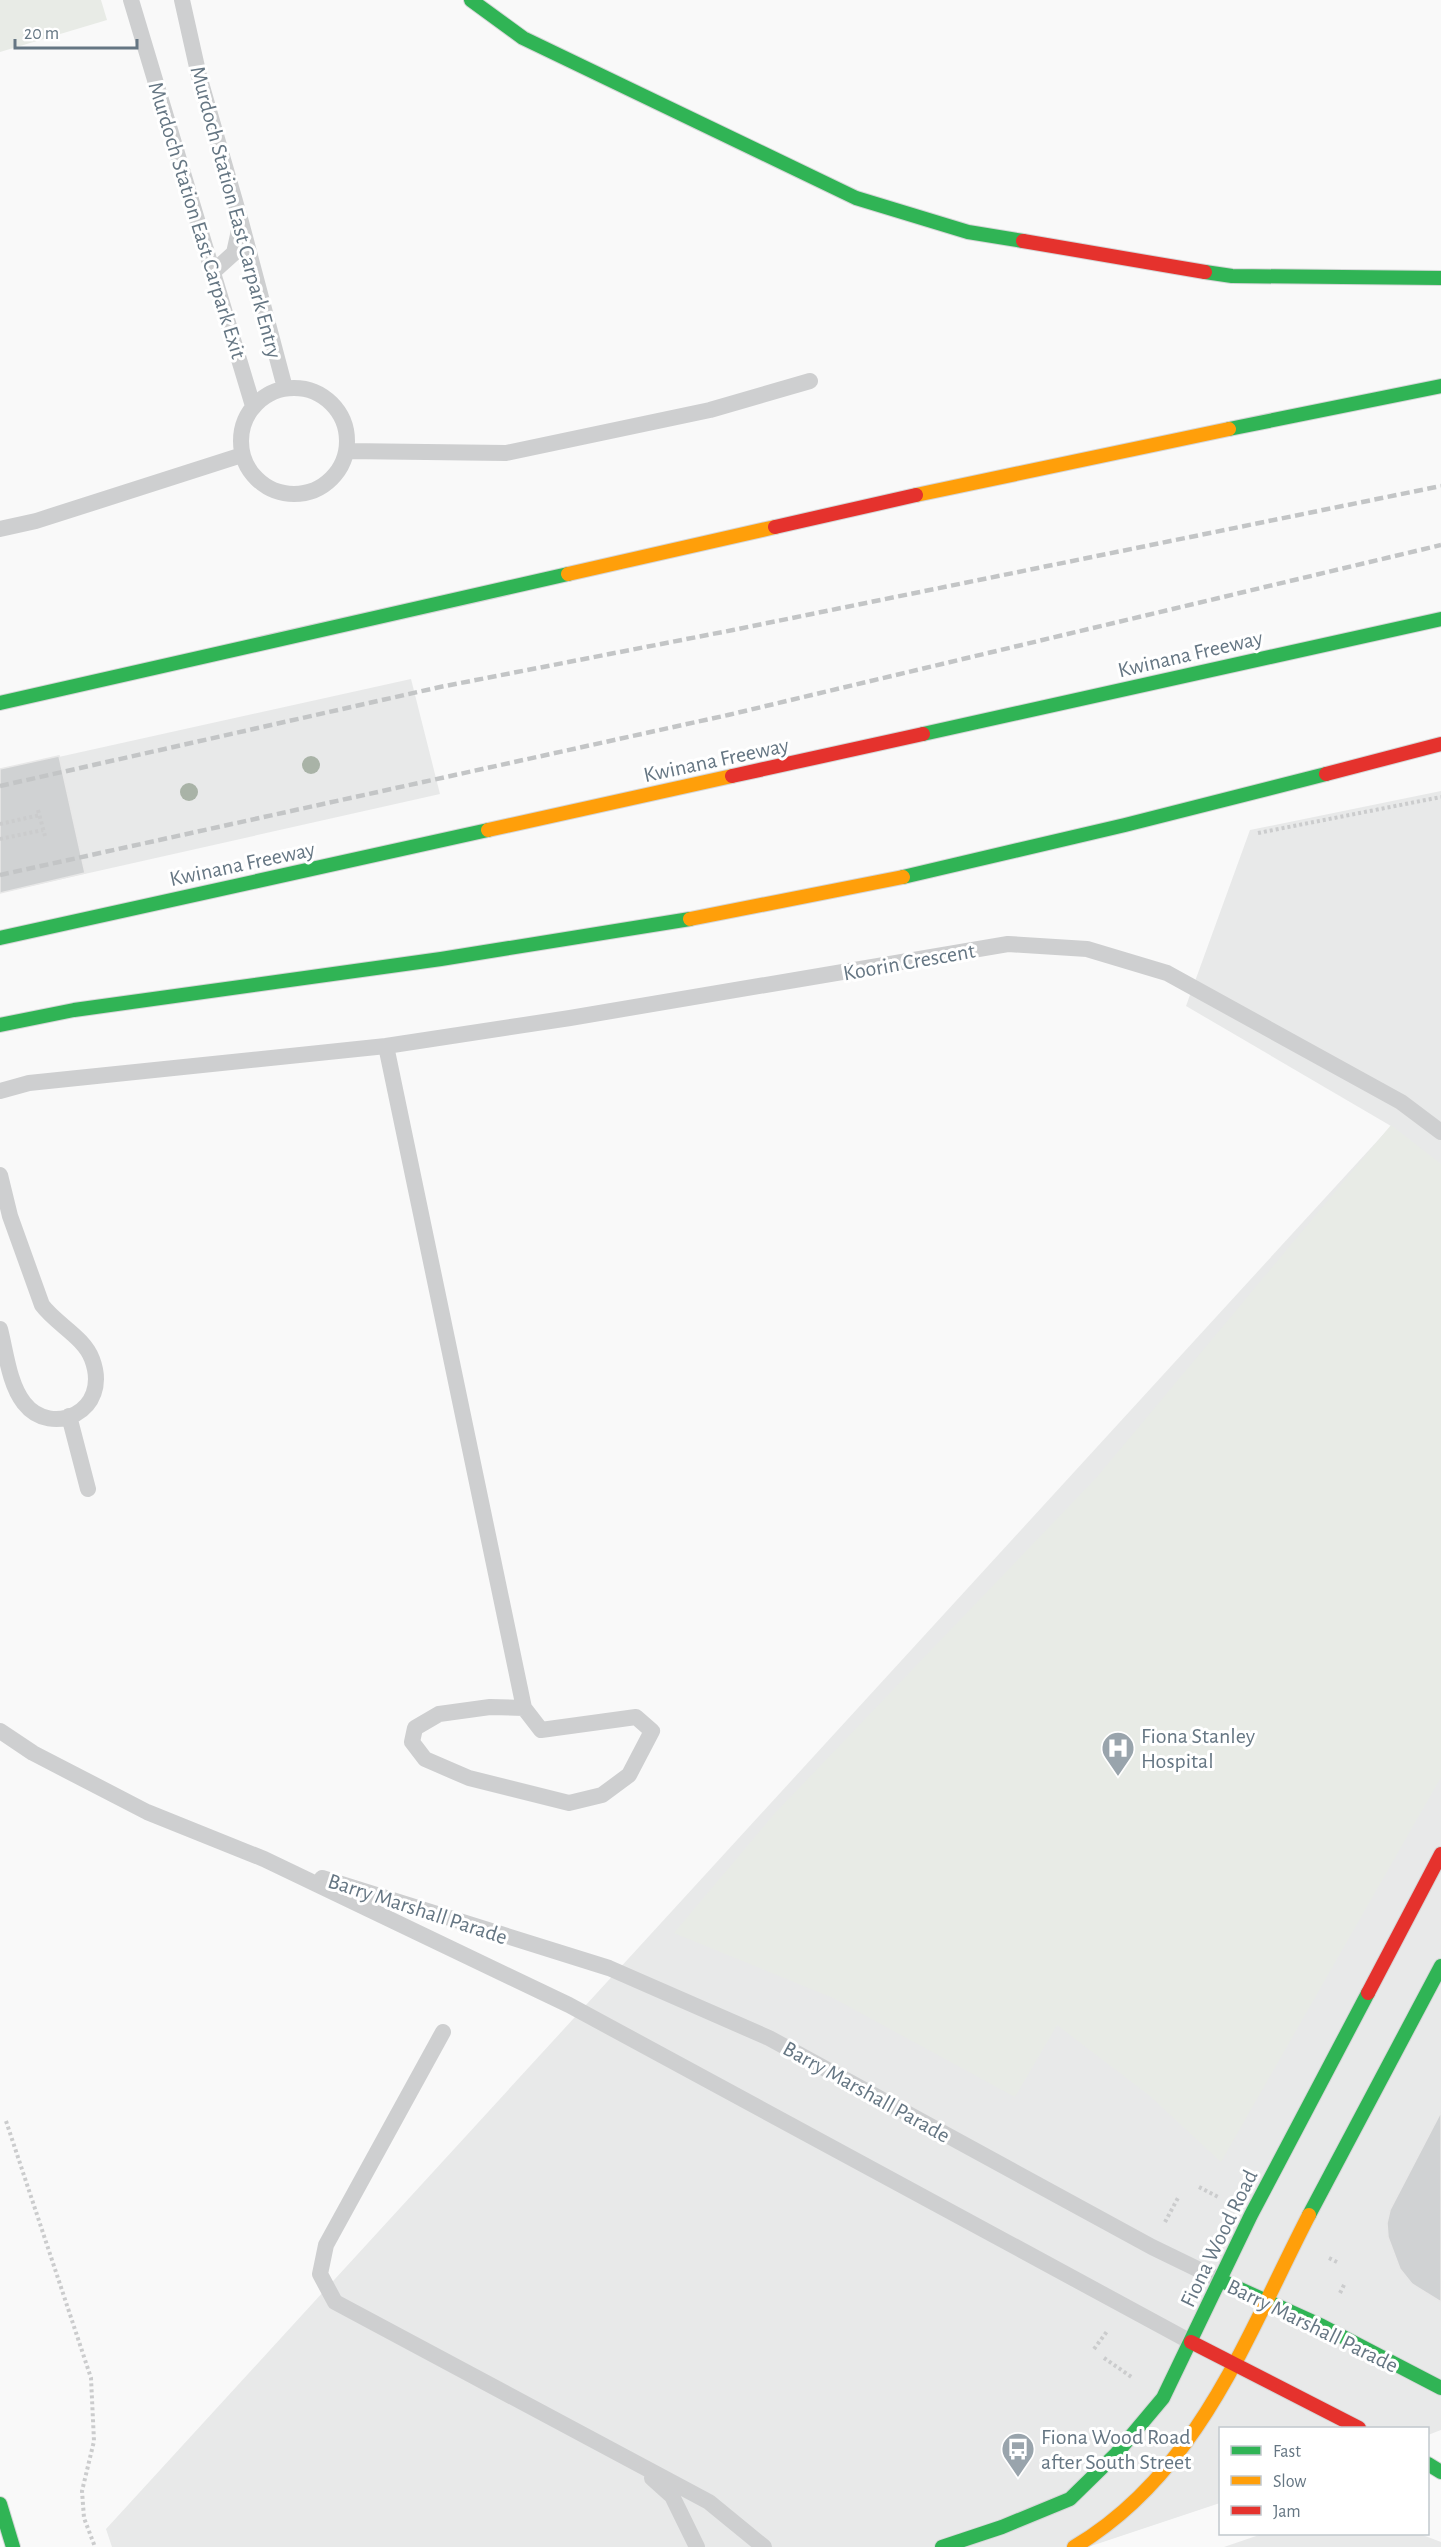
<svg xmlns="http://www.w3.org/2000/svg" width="1441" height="2547" font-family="'Alegreya Sans',sans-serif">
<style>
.built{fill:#e8e9e9}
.green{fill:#e8ebe6}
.building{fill:#d0d2d3;stroke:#e8e8e8;stroke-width:1.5}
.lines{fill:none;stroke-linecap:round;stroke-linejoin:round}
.fast-casing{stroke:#d5d6d7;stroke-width:16}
.slow-casing{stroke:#d5d6d7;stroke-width:16}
.jam-casing{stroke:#d5d6d7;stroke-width:16}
.path{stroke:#cbcccd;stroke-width:4;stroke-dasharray:3 3;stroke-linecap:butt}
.lane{stroke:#cecfd0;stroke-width:16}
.fast{stroke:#30b455;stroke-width:14}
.slow{stroke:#ff9f0a;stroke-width:14}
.jam{stroke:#e5322d;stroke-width:14}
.rail{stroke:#c3c5c6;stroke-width:4.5;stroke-dasharray:9 4.5;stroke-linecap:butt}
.tree{fill:#a9b3a7}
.labels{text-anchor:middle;stroke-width:6;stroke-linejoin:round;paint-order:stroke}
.street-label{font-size:22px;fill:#657683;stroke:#fff}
.poi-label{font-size:22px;fill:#657683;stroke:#fff;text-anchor:start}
</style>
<rect width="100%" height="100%" fill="#f9f9f9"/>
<!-- built -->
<path class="built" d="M411,679L440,794L0,893V770Z
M1441,791V2430L1428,2435V2428H1220V2503L1088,2547H112L106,2529L1391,1126L1186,1006L1250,830Z
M1262,2534H1420L1441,2542V2547H1224Z"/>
<!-- green -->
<path class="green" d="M0,0H101L107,20L0,52Z
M1391,1125L1441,1164V1777L1221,2162L1150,2096L1057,2025L1015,2097L833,1998L674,1933L776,1812L1097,1477Z"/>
<!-- building -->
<path class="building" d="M59,756L85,873L0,893V769Z
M1441,2112V2302L1412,2284L1400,2269L1388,2237L1387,2223L1390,2210Z"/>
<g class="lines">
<defs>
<path id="fast" d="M471,0L523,38L856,198L968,232L1023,241
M1205,272L1232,276L1441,278
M1229,429L1441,386
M0,703L568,574
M923,734L1441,619
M903,877L1125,825L1326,774
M0,938L488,830
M0,1025L74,1010L441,959L690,919
M1309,2215L1441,1966
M1220,2280L1322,2326L1441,2388
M1428,2464L1441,2472
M0,2504L13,2547
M942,2547L1002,2527L1070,2499L1116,2454L1163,2398L1251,2215L1368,1993"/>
<path id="slow" d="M916,495L1229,429
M568,574L775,527
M488,830L732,776
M690,919L903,877
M1074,2547C1198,2474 1247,2335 1309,2215"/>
<path id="jam" d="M1023,241L1205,272
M775,527L916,495
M1326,774L1441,744
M732,776L923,734
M1368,1993L1441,1854
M1191,2342L1359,2428"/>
</defs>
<!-- fast casing -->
<use href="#fast" class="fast-casing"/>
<!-- slow casing -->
<use href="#slow" class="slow-casing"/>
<!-- jam casing -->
<use href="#jam" class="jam-casing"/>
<!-- path -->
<path class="path" d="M38,810L45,836
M0,824L40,815
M1258,833L1441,797
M0,839L43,830
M6,2121L91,2378L94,2441L82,2491L84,2518L95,2547
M1199,2187L1220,2198
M1165,2222L1179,2196
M1329,2258L1337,2262
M1340,2293L1345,2283
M1094,2349L1108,2330
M1104,2358L1133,2378"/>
<!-- lane -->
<path class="lane" d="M131,0L253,406
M182,0L199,76L241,222L285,388
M214,271L234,253L240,226
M241 441a53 53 0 1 1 106 0a53 53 0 1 1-106 0Z
M346,451L506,453L710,410L810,381
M0,529L36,521L242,455
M386,1046L570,1018L1008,944L1087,949L1167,973L1401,1102L1441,1132
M0,1091L29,1083L386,1046L524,1708L541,1730L636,1717L652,1731L629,1775L602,1795L569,1803L469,1778L425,1759L412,1742L415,1728L439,1714L490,1707L524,1708
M0,1175L10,1216L42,1305C56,1324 84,1337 92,1359C112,1412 51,1438 24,1403C9,1384 6,1352 0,1329
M69,1416L88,1489
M0,1731L33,1753L147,1812L264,1859L569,2005L1191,2342
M322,1878L609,1968L769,2038L1152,2247L1220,2280
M443,2032L326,2245L320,2274L335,2302L709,2502L764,2547
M652,2478L672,2496L697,2547"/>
<!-- fast -->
<use href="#fast" class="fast"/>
<!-- slow -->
<use href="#slow" class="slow"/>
<!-- jam -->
<use href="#jam" class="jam"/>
<!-- rail -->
<path class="rail" d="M0,786L440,687L733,630L1441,486
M0,875L728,715L1441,545"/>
</g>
<!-- trees -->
<g class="tree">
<circle cx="311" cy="765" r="9"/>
<circle cx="189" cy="792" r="9"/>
</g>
<!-- icons -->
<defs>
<symbol id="hospital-pin" viewBox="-11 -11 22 30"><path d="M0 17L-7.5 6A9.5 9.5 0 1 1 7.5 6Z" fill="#99a4ac" stroke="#fff"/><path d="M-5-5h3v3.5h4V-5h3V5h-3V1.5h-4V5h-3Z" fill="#fff"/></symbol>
<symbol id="bus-pin" viewBox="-11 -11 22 30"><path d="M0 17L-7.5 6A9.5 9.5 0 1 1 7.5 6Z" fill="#99a4ac" stroke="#fff"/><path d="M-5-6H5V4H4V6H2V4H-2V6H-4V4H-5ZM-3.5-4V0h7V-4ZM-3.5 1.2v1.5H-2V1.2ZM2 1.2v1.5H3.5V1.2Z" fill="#fff"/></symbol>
</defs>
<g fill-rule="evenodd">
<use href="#hospital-pin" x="1099" y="1729" width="38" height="52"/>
<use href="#bus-pin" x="999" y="2430" width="38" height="52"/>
</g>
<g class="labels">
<!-- street labels -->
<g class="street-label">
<text transform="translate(237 212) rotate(75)" y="8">Murdoch Station East Carpark Entry</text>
<text transform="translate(198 220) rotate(73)" y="8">Murdoch Station East Carpark Exit</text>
<text transform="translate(1190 653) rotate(-13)" y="8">Kwinana Freeway</text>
<text transform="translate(716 759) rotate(-12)" y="8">Kwinana Freeway</text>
<text transform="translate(242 863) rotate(-12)" y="8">Kwinana Freeway</text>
<text transform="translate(909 961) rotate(-10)" y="8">Koorin Crescent</text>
<text transform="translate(418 1908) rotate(18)" y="8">Barry Marshall Parade</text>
<text transform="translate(867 2091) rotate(29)" y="8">Barry Marshall Parade</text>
<text transform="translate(1218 2238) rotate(-64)" y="8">Fiona Wood Road</text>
<text transform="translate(1313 2325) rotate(26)" y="8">Barry Marshall Parade</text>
</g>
<!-- poi labels -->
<g class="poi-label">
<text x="1141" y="1743">Fiona Stanley<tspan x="1141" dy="25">Hospital</tspan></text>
<text x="1041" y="2444">Fiona Wood Road<tspan x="1041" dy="25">after South Street</tspan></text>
</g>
</g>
<!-- legend -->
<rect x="1219" y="2427" width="210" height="108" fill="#ffffff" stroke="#c1c8cd" stroke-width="1.5"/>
<rect x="1231" y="2446" width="30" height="9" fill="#30b455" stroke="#c1c8cd" stroke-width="1.5"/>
<text x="1273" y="2457" font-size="18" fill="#657683">Fast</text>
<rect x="1231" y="2476" width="30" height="9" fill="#ff9f0a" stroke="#c1c8cd" stroke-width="1.5"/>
<text x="1273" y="2487" font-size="18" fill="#657683">Slow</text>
<rect x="1231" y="2506" width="30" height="9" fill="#e5322d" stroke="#c1c8cd" stroke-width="1.5"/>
<text x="1273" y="2517" font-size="18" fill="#657683">Jam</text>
<!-- scale -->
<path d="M15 39v9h122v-9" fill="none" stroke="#657683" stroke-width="3"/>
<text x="24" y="39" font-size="18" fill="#657683" stroke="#ffffff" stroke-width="4.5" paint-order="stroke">20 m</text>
</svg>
